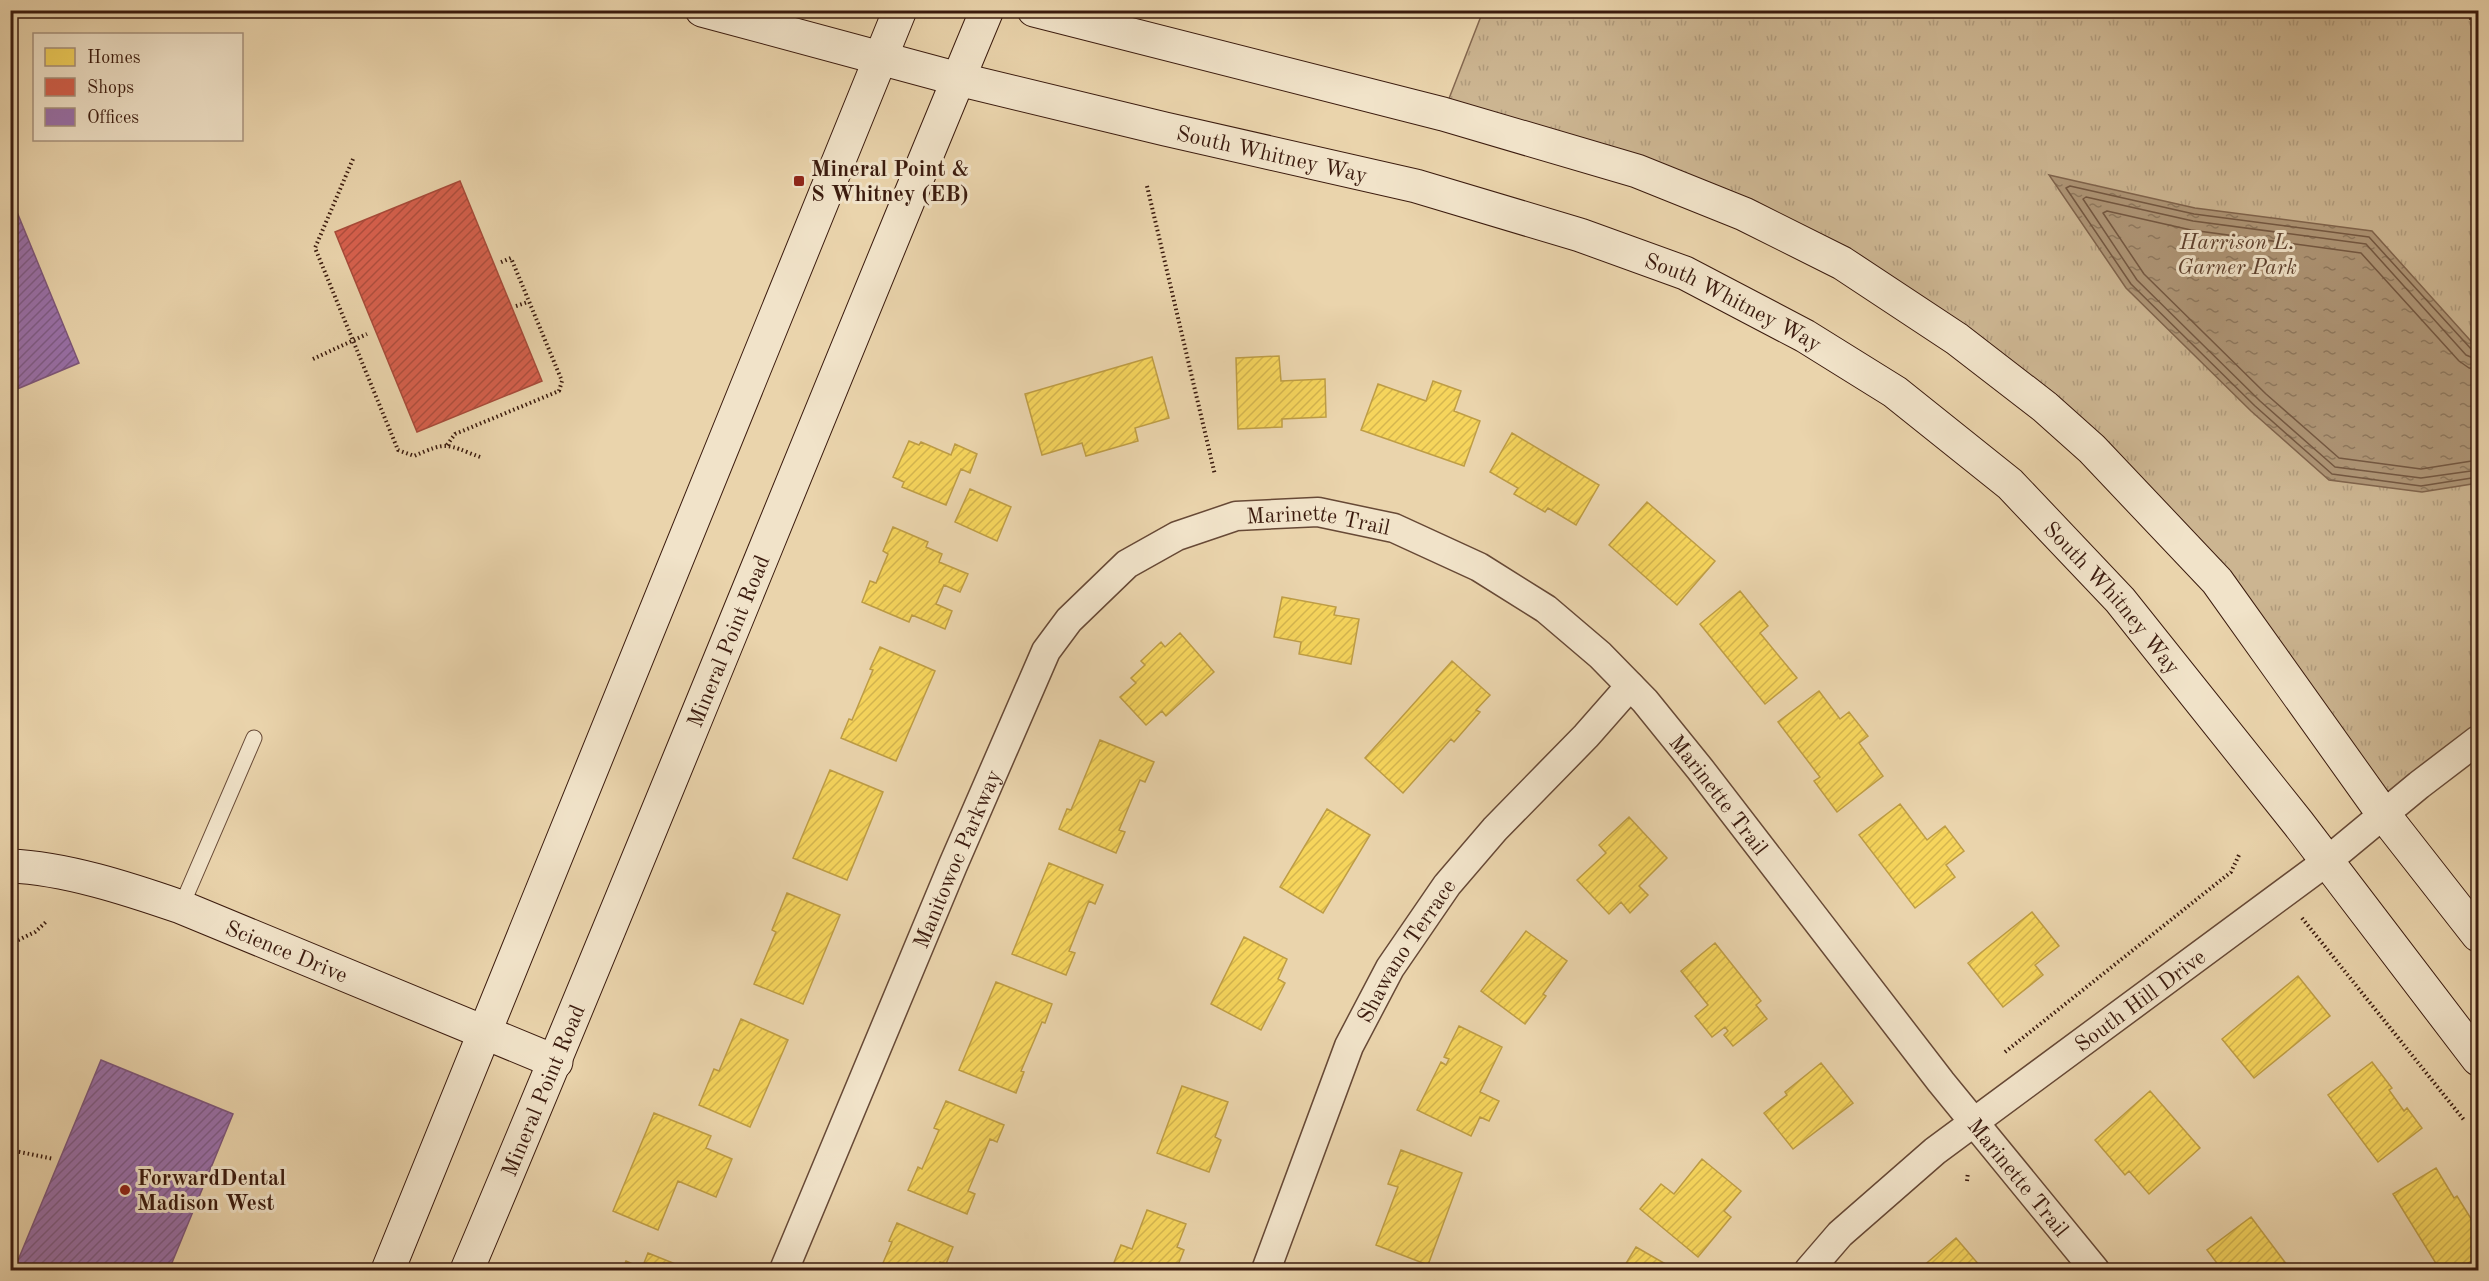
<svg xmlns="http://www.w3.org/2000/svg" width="2489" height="1281" font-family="'Old Standard TT',serif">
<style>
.park{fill:url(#park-tufts);stroke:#846850;stroke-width:1.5}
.water{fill:url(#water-ripples);stroke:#80644c;stroke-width:1.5}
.homes{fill:url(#homes-hatch);stroke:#be9d45;stroke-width:1.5}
.shops{fill:url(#shops-hatch);stroke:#a84b3a;stroke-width:1.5}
.offices{fill:url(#offices-hatch);stroke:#7d567c;stroke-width:1.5}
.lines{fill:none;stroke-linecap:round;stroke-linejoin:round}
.shore{stroke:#745842;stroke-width:1.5}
.lane-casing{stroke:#674936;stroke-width:17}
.street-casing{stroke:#674936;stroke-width:31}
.secondary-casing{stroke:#3b1b0e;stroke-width:35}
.path{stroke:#3b1b0e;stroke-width:4;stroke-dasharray:1.5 3;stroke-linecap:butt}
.lane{stroke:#f1e3c9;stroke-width:15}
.street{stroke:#f1e3c9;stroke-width:28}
.secondary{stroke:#f1e3c9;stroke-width:33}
.poi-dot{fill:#8f2418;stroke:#f1e3c9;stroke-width:2}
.labels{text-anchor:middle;stroke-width:6;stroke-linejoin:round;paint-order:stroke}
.street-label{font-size:22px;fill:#3b1b0e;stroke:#f1e3c9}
.poi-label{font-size:22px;font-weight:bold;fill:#3b1b0e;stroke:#f1e3c9;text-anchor:start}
.park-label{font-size:22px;font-style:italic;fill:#5f422f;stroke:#f1e3c9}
</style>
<defs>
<pattern id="park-tufts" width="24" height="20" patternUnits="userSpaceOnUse" patternTransform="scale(1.5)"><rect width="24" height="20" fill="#ccb591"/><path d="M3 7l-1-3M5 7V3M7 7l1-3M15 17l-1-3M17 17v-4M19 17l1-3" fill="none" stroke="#b09b7c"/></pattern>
<pattern id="water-ripples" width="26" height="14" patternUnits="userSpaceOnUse" patternTransform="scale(1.5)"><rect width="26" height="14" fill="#ae9576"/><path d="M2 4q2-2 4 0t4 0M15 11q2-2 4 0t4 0" fill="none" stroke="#8f795f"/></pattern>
<pattern id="homes-hatch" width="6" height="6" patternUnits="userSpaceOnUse" patternTransform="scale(1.5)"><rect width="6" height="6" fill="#f6d55c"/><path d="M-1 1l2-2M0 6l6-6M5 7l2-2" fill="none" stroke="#d4b64f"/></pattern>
<pattern id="shops-hatch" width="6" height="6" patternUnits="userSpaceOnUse" patternTransform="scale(1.5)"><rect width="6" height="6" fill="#d6604d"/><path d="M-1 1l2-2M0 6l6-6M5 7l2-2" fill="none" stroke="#af4e3e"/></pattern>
<pattern id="offices-hatch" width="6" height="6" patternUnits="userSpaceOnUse" patternTransform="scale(1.5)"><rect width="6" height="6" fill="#9970ab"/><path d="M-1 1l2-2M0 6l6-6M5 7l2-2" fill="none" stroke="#7e5b8a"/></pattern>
</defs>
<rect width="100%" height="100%" fill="#ead4ac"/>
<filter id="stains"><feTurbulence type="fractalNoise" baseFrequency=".00333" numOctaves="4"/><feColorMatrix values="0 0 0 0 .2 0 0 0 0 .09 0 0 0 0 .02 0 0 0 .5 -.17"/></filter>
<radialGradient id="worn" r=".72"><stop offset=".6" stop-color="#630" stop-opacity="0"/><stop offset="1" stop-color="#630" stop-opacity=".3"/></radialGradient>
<!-- park -->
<path class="park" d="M1483,11H2478V740L2384,815L2092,449L1843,263L1443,114Z"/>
<!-- water -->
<path class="water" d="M2049,175L2195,208L2372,231L2478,349V483L2422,492L2329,480L2251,411L2126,288Z"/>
<!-- homes -->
<path class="homes" d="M1279,356L1281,381L1325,379L1326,417L1282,419V427L1238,429L1236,358Z
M1152,357L1169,418L1135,428L1138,441L1086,456L1082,443L1042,455L1025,394Z
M1433,381L1461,391L1454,411L1480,421L1464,466L1361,430L1378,384L1426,401Z
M1512,433L1599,485L1576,525L1548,508L1545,512L1514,494L1518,488L1490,472Z
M909,441L919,445L921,442L951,455L955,444L977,454L970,473L961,469L946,505L902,487L904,482L893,477Z
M970,489L1011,507L997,541L955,522Z
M1647,502L1715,561L1677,605L1609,545Z
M893,527L928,542L926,547L942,554L939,562L968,574L960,592L944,585L936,604L952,611L945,629L912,615L909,622L862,602L870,581L876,583L888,554L883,551Z
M1740,591L1768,626L1760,633L1797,678L1765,704L1700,624Z
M1282,597L1336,607L1334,615L1359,619L1351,664L1299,654L1301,642L1274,637Z
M1180,633L1214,672L1166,716L1162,711L1146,725L1120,697L1136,683L1131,678L1145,665L1141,661L1161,642L1165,647Z
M880,647L935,671L896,761L841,738L849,719L852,720L873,670L870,669Z
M1452,661L1490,695L1476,710L1480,712L1454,742L1451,739L1403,793L1365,758Z
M1819,691L1840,719L1849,712L1868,736L1859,743L1883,776L1837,812L1814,781L1820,777L1778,722Z
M1100,740L1154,762L1145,782L1140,780L1119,830L1125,832L1116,853L1059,829L1067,809L1071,810Z
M830,770L883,792L847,880L793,858Z
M1900,804L1927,840L1945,826L1964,851L1946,865L1955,877L1915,908L1859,835Z
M1327,809L1370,835L1323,913L1280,887Z
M1629,817L1667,858L1639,886L1648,895L1630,913L1621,902L1609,914L1577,880L1606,853L1599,845Z
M1049,863L1103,885L1095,904L1089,901L1069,951L1075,953L1066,975L1012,954Z
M787,893L840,915L803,1004L754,984L776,932L772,930Z
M2032,912L2059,946L2035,965L2043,975L2003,1007L1968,963Z
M1526,931L1567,961L1543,994L1546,996L1525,1024L1481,991Z
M1244,937L1287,959L1278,979L1285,983L1261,1030L1211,1004Z
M1715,943L1761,1001L1756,1005L1767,1019L1733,1046L1724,1035L1728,1031L1725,1027L1712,1037L1695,1016L1708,1005L1681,971Z
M2298,976L2330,1016L2254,1078L2222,1039Z
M996,982L1052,1004L1045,1023L1042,1022L1021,1071L1024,1072L1016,1093L959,1070Z
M741,1019L788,1040L750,1127L699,1105L714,1069L719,1071Z
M1459,1026L1502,1047L1480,1092L1499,1101L1489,1121L1480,1117L1471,1136L1417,1110L1441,1062L1446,1065L1449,1059L1444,1057Z
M2372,1062L2392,1088L2389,1090L2404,1111L2407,1108L2422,1128L2378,1162L2328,1095Z
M1821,1063L1853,1103L1793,1149L1764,1113L1787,1095L1785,1092Z
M1182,1086L1228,1102L1215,1137L1221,1140L1209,1172L1157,1153Z
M2150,1091L2200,1148L2149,1194L2129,1171L2125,1175L2095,1140Z
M946,1101L1004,1125L997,1142L990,1139L968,1191L975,1194L967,1214L908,1190L918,1167L922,1169L939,1130L934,1128Z
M654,1113L711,1136L706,1148L732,1159L716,1197L678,1181L658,1230L613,1211Z
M1401,1150L1462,1173L1428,1265L1376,1245L1398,1187L1388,1184Z
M1702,1159L1741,1191L1724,1211L1731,1217L1698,1257L1640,1209L1661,1184L1674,1194Z
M2436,1168L2454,1198L2457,1196L2478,1230V1257L2457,1270H2440L2393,1194Z
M1147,1210L1186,1224L1177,1247L1184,1250L1176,1270H1111L1121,1245L1132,1249Z
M2251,1217L2287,1265L2280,1270H2222L2207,1250Z
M897,1223L953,1247L946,1264L940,1262L937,1270H880L892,1242L889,1241Z
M1956,1238L1980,1266L1982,1264L1988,1270H1925L1922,1267Z
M1636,1247L1676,1270H1622Z
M648,1253L688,1269L687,1270H622L626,1261L642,1268Z"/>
<!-- shops -->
<path class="shops" d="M460,181L542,381L417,432L335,232Z"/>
<!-- offices -->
<path class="offices" d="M10,195L79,363L10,392Z
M101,1060L233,1114L169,1270H29L16,1265Z"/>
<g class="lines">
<!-- shore -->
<path class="shore" d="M2478,352L2472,350L2369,237L2194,214L2070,186L2066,188L2131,284L2255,406L2332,474L2421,486L2478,477
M2478,360L2466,355L2366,244L2193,221L2086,197L2083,199L2137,280L2260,401L2335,467L2421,478L2478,470
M2478,369L2469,368L2459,361L2361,253L2191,230L2107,211L2103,213L2144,274L2266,394L2339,458L2421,469L2478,460"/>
<defs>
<path id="lane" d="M181,907L254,738"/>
<g id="street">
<path id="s1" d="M784,1270L953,865L1046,651L1069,620L1127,564L1177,536L1236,516L1318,512L1394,528L1479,567L1546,609L1600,655L1645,701L1700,769L1941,1082L2095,1270"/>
<path id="s2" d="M1266,1270L1349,1046L1390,968L1447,885L1495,829L1586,736L1630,686"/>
<path id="s3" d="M1809,1270L1840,1234L1935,1151L2326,862L2419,785L2478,740"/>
</g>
<g id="secondary">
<path id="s4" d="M702,10L958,79L1165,129L1416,186L1580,235L1685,273L1805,336L1895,392L2010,484L2120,600L2298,823L2478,1059"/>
<path d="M1034,10L1443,114L1637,171L1744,214L1842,263L1957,339L2045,407L2092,449L2217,581L2384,815L2478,935"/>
<path id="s5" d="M10,866C65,868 129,889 181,907L556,1062"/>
<path d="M388,1270L900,10"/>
<path id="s6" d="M467,1270C644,852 812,430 987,10"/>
</g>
</defs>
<!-- lane casing -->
<use href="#lane" class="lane-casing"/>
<!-- street casing -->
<use href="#street" class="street-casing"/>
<!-- secondary casing -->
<use href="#secondary" class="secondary-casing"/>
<!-- path -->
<path class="path" d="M2466,10L2478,31
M353,159L315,248L398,450L414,456C448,441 445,444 480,457
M1147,186L1215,475
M516,306L528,302
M313,359L367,334
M447,445L455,434L559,391L562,381L511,258L499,263
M2302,918L2464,1120
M10,944L35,932L47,921
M2005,1052L2231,872L2239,855
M10,1150L54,1159
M1967,1181L1968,1172
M175,1268L179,1270"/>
<!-- lane -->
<use href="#lane" class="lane"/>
<!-- street -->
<use href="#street" class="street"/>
<!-- secondary -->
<use href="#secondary" class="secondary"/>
</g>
<!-- markers -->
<g class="poi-dot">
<rect x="793" y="175" width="12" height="12" rx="3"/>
<circle cx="125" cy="1190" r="6"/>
</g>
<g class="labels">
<!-- street labels -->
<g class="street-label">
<text dy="8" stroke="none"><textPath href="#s4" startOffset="588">South Whitney Way</textPath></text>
<text dy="8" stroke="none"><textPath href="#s4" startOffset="1074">South Whitney Way</textPath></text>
<text dy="8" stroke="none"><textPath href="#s1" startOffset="994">Marinette Trail</textPath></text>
<text dy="8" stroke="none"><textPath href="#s4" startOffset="1560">South Whitney Way</textPath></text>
<text dy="8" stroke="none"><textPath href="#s6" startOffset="681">Mineral Point Road</textPath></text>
<text dy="8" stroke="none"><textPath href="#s1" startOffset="1498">Marinette Trail</textPath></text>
<text dy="8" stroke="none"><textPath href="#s1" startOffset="446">Manitowoc Parkway</textPath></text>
<text dy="8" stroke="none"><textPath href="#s5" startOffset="291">Science Drive</textPath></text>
<text dy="8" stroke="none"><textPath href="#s2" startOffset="350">Shawano Terrace</textPath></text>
<text dy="8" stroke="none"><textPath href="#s3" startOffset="428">South Hill Drive</textPath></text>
<text dy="8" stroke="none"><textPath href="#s6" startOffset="195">Mineral Point Road</textPath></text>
<text dy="8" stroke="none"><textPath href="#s1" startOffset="1984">Marinette Trail</textPath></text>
</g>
<!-- poi labels -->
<g class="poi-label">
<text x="811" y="176">Mineral Point &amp;<tspan x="811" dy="25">S Whitney (EB)</tspan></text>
<text x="137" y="1185">ForwardDental<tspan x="137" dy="25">Madison West</tspan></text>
</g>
<!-- park labels -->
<g class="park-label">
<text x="2237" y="249">Harrison L.<tspan x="2237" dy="25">Garner Park</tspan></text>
</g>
</g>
<!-- margin -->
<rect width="2489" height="1281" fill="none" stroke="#ead4ac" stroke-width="36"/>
<rect x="12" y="12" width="2465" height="1257" fill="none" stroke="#3b1b0e" stroke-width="3"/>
<rect x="18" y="18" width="2453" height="1245" fill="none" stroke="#3b1b0e" stroke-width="1.5"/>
<!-- legend -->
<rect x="33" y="33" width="210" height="108" fill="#f1e3c9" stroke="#a8937e" stroke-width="1.5"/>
<rect x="45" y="48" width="30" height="18" fill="#f6d55c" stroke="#a8937e" stroke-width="1.5"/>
<text x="87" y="63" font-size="18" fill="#3b1b0e">Homes</text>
<rect x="45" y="78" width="30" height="18" fill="#d6604d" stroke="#a8937e" stroke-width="1.5"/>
<text x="87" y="93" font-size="18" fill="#3b1b0e">Shops</text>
<rect x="45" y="108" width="30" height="18" fill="#9970ab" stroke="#a8937e" stroke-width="1.5"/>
<text x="87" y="123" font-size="18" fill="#3b1b0e">Offices</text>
<rect width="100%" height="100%" filter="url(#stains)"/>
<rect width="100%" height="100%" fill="url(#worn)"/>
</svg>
